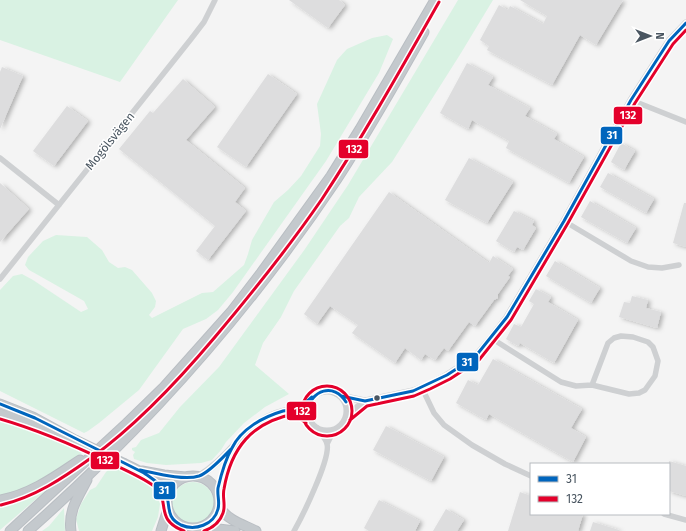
<svg xmlns="http://www.w3.org/2000/svg" width="686" height="531" font-family="'Fira Sans',sans-serif">
<style>
.green{fill:#d9f2e3}
.building{fill:#ddddde;filter:url(#shadow)}
.lines{fill:none;stroke-linecap:round;stroke-linejoin:round}
.trunk-casing{stroke:#b9bec3;stroke-width:11}
.minor{stroke:#ced0d2;stroke-width:5.5}
.tertiary{stroke:#ced0d2;stroke-width:7}
.trunk{stroke:#c4c9cd;stroke-width:9}
.trunk-bridge-casing{stroke:#b9bec3;stroke-width:11;stroke-linecap:butt}
.trunk-bridge{stroke:#c4c9cd;stroke-width:9}
.bus-1-casing{stroke:#fff;stroke-width:6}
.bus-2-casing{stroke:#fff;stroke-width:6}
.bus-1{stroke:#0065bd;stroke-width:3}
.bus-2{stroke:#e4002b;stroke-width:3}
.bus-dot{fill:#4a5661;stroke:#fff;stroke-width:1.5}
.labels{text-anchor:middle;stroke-width:3;stroke-linejoin:round;paint-order:stroke}
.street-label{font-size:12px;fill:#4a5661;stroke:#fff}
.line-badge{stroke:#fff;stroke-width:1.5}
.badge-label{font-size:11px;text-anchor:middle;font-weight:bold;fill:#fff}
</style>
<defs>
<filter id="shadow"><feDropShadow dx="3" dy="1.5" stdDeviation="2" flood-color="#0004"/></filter>
</defs>
<rect width="100%" height="100%" fill="#f4f4f4"/>
<!-- green -->
<path class="green" d="M0,0H178L120,82L0,40Z
M458,0H493L461,53L392,162L359,197L349,218L340,226L294,291L281,317L263,343L255,365L289,394L265,407L244,423L226,442L221,450L212,460L201,463L166,465L147,463L134,459L133,455L135,452L132,450V448L136,447L141,440L159,433L180,407L219,367L305,249L348,185Z
M387,35L393,39L379,73L326,161L233,292L218,310L206,319L183,329L139,390L99,423L88,431L84,433L0,391V290L13,276L22,274L33,280L81,312L88,309L84,301L38,275L29,270L25,265L28,257L43,241L56,235L87,237L102,250L109,262L118,268L125,267L132,270L152,293L156,301L155,307L149,315L152,318L202,293L213,292L244,265L248,254L252,240L274,202L288,190L301,176L320,146L321,134L317,104L337,60L347,49L372,38Z
M0,418L7,420L84,451C60,471 31,491 0,495Z
M113,465L142,478L154,487L160,504L158,517L152,531H79L76,519L81,504L90,490L96,487L106,472Z
M172 503a21 21 0 1 1 42 0a21 21 0 1 1-42 0Z
M56,482L0,530V502L25,496Z
M64,508L65,531H42L49,526Z"/>
<!-- building -->
<path class="building" d="M289,0H339L345,5L328,28Z
M520,0H623L596,45L580,35L552,85L487,50L489,46L480,40L499,5L508,10L510,6L543,24L547,16Z
M467,63L493,77L488,85L530,108L525,116L557,134L554,139L584,157L569,183L506,148L509,141L472,120L468,129L440,113Z
M2,67L23,76L0,129V72Z
M268,74L297,94L246,167L217,147Z
M183,79L215,107L186,140L245,188L235,202L246,211L208,260L196,251L215,226L119,149L150,111L153,113Z
M67,106L88,121L54,166L33,151Z
M621,143L635,151L624,170L611,162Z
M469,158L513,182L487,223L445,200Z
M608,173L654,199L646,213L600,187Z
M0,183L29,209L0,242Z
M389,192L489,263L493,256L513,269L508,276L510,277L498,294V298L494,300L475,326L469,322L448,351L444,348L435,360L425,354L421,360L405,348L395,363L352,333L358,325L330,306L317,324L304,314Z
M590,201L636,228L627,243L581,217Z
M684,203H686V247L673,243Z
M514,211L534,221L532,225L536,228L523,250L517,247L514,252L496,241Z
M555,261L600,288L591,303L546,276Z
M536,289L551,297L548,302L578,320L554,363L520,343L518,346L506,339L514,324L521,327L534,304L529,301Z
M632,296L648,300L646,308L661,312L657,328L619,317L624,302L630,303Z
M493,359L582,409L571,428L586,437L573,462L489,414L486,420L456,403L468,380L478,385Z
M386,426L444,457L431,481L373,450Z
M669,461L686,466V496L669,491Z
M520,492L531,496V514H583L578,531H508Z
M379,500L420,521L415,531H369L364,528Z
M446,509L464,520L457,531H433Z
M593,522L619,530V531H590Z"/>
<g class="lines">
<defs>
<path id="trunk" d="M0,404L33,417L75,440
M0,414L51,431
M125,464C140,471 161,481 168,497
M142,471L164,475L186,477
M167 502a26 26 0 1 1 52 0a26 26 0 1 1-52 0Z
M0,500C30,495 56,476 80,460
M219,507C229,521 242,524 256,531
M202,527L235,531
M10,531L127,423L164,387L231,312L261,273L331,176L360,129L435,0
M28,531C145,428 250,309 337,179C368,131 396,82 424,32
M71,531C68,511 78,497 87,480
M161,531L168,509"/>
</defs>
<!-- trunk casing -->
<use href="#trunk" class="trunk-casing"/>
<!-- minor -->
<path class="minor" d="M631,100L686,122
M0,158L59,205
M564,221L631,261L648,267L662,268L679,265
M0,279L191,39L204,22L215,0
M491,338L561,382L576,386L592,385L629,394L639,393L645,390L655,376L658,361L653,347L648,342L633,337L621,336L614,338L608,343L592,385
M422,388L434,413L444,425L472,445L505,464L531,476
M327,444L334,430
M664,514L686,520
M294,531C302,517 331,458 327,444C326,439 320,433 317,428"/>
<!-- tertiary -->
<path class="tertiary" d="M307 411a20 20 0 1 1 40 0a20 20 0 1 1-40 0Z
M341,396L365,401L413,391L428,385L447,375L475,357L491,338L507,317L564,221L631,100L669,41L686,23
M347,416L365,401
M199,476C236,454 247,414 295,409L309,419
M218,492L224,470L231,450"/>
<!-- trunk -->
<use href="#trunk" class="trunk"/>
<defs>
<path id="trunk-bridge" d="M75,440L125,464"/>
</defs>
<!-- trunk-bridge casing -->
<use href="#trunk-bridge" class="trunk-bridge-casing"/>
<!-- trunk-bridge -->
<use href="#trunk-bridge" class="trunk-bridge"/>
<defs>
<path id="bus-1" d="M341,396L365,401L413,391L447,375L475,357L507,317L564,221L631,100L669,41L686,23
M0,404L35,418L144,473C151,478 163,485 166,494C171,506 165,517 181,525C195,531 214,525 218,509C220,502 217,495 218,488C221,475 225,460 232,448C241,429 263,417 283,411C287,410 293,410 297,408C303,405 307,401 312,397
M307,411C311,390 334,382 346,402
M140,470C155,473 184,481 199,476C210,472 223,457 232,448"/>
<path id="bus-2" d="M302 411a25 25 0 1 1 50 0a25 25 0 1 1-50 0Z
M0,419C38,430 73,445 108,462C123,469 140,476 154,486C172,501 153,519 184,531
M350,420L367,406L414,396L430,389L450,379L479,360L511,320L568,223L635,103L673,44L686,30
M1,505C35,497 63,478 91,458C138,424 178,381 215,337C253,292 289,247 322,199C364,135 401,69 439,2
M204,531C212,528 220,522 223,513C226,505 222,497 224,489C231,448 252,422 294,414L306,423"/>
</defs>
<!-- bus-1 casing -->
<use href="#bus-1" class="bus-1-casing"/>
<!-- bus-2 casing -->
<use href="#bus-2" class="bus-2-casing"/>
<!-- bus-1 -->
<use href="#bus-1" class="bus-1"/>
<!-- bus-2 -->
<use href="#bus-2" class="bus-2"/>
</g>
<!-- markers -->
<circle class="bus-dot" cx="377" cy="398" r="3.5"/>
<g class="labels">
<!-- street labels -->
<g class="street-label">
<text transform="translate(110 141) rotate(-51)" y="4">Mogölsvägen</text>
</g>
</g>
<g class="line-badge">
<rect x="613" y="106" width="30" height="19" rx="4" fill="#e4002b"/>
<rect x="600" y="126" width="23" height="19" rx="4" fill="#0065bd"/>
<rect x="338" y="139" width="31" height="20" rx="4" fill="#e4002b"/>
<rect x="456" y="352" width="23" height="20" rx="4" fill="#0065bd"/>
<rect x="286" y="401" width="31" height="20" rx="4" fill="#e4002b"/>
<rect x="90" y="451" width="30" height="19" rx="4" fill="#e4002b"/>
<rect x="153" y="481" width="23" height="19" rx="4" fill="#0065bd"/>
</g>
<g class="badge-label">
<text x="628" y="119">132</text>
<text x="612" y="139">31</text>
<text x="354" y="153">132</text>
<text x="467" y="366">31</text>
<text x="302" y="415">132</text>
<text x="105" y="464">132</text>
<text x="164" y="494">31</text>
</g>
<!-- legend -->
<rect x="530" y="463" width="140" height="52" fill="#ffffff" stroke="#b7bbc0"/>
<rect x="538" y="476" width="20" height="6" fill="#0065bd" stroke="#b7bbc0"/>
<text x="566" y="483" font-size="12" fill="#4a5661">31</text>
<rect x="538" y="496" width="20" height="6" fill="#e4002b" stroke="#b7bbc0"/>
<text x="566" y="503" font-size="12" fill="#4a5661">132</text>
<!-- north arrow -->
<g transform="translate(650 36) rotate(90)" stroke="#ffffff" stroke-width="3" paint-order="stroke">
<path d="M0-3L7 15L0 10L-7 15Z" fill="#4a5661"/>
<text y="-6" font-size="11" font-weight="bold" text-anchor="middle" fill="#4a5661">N</text>
</g>
</svg>
